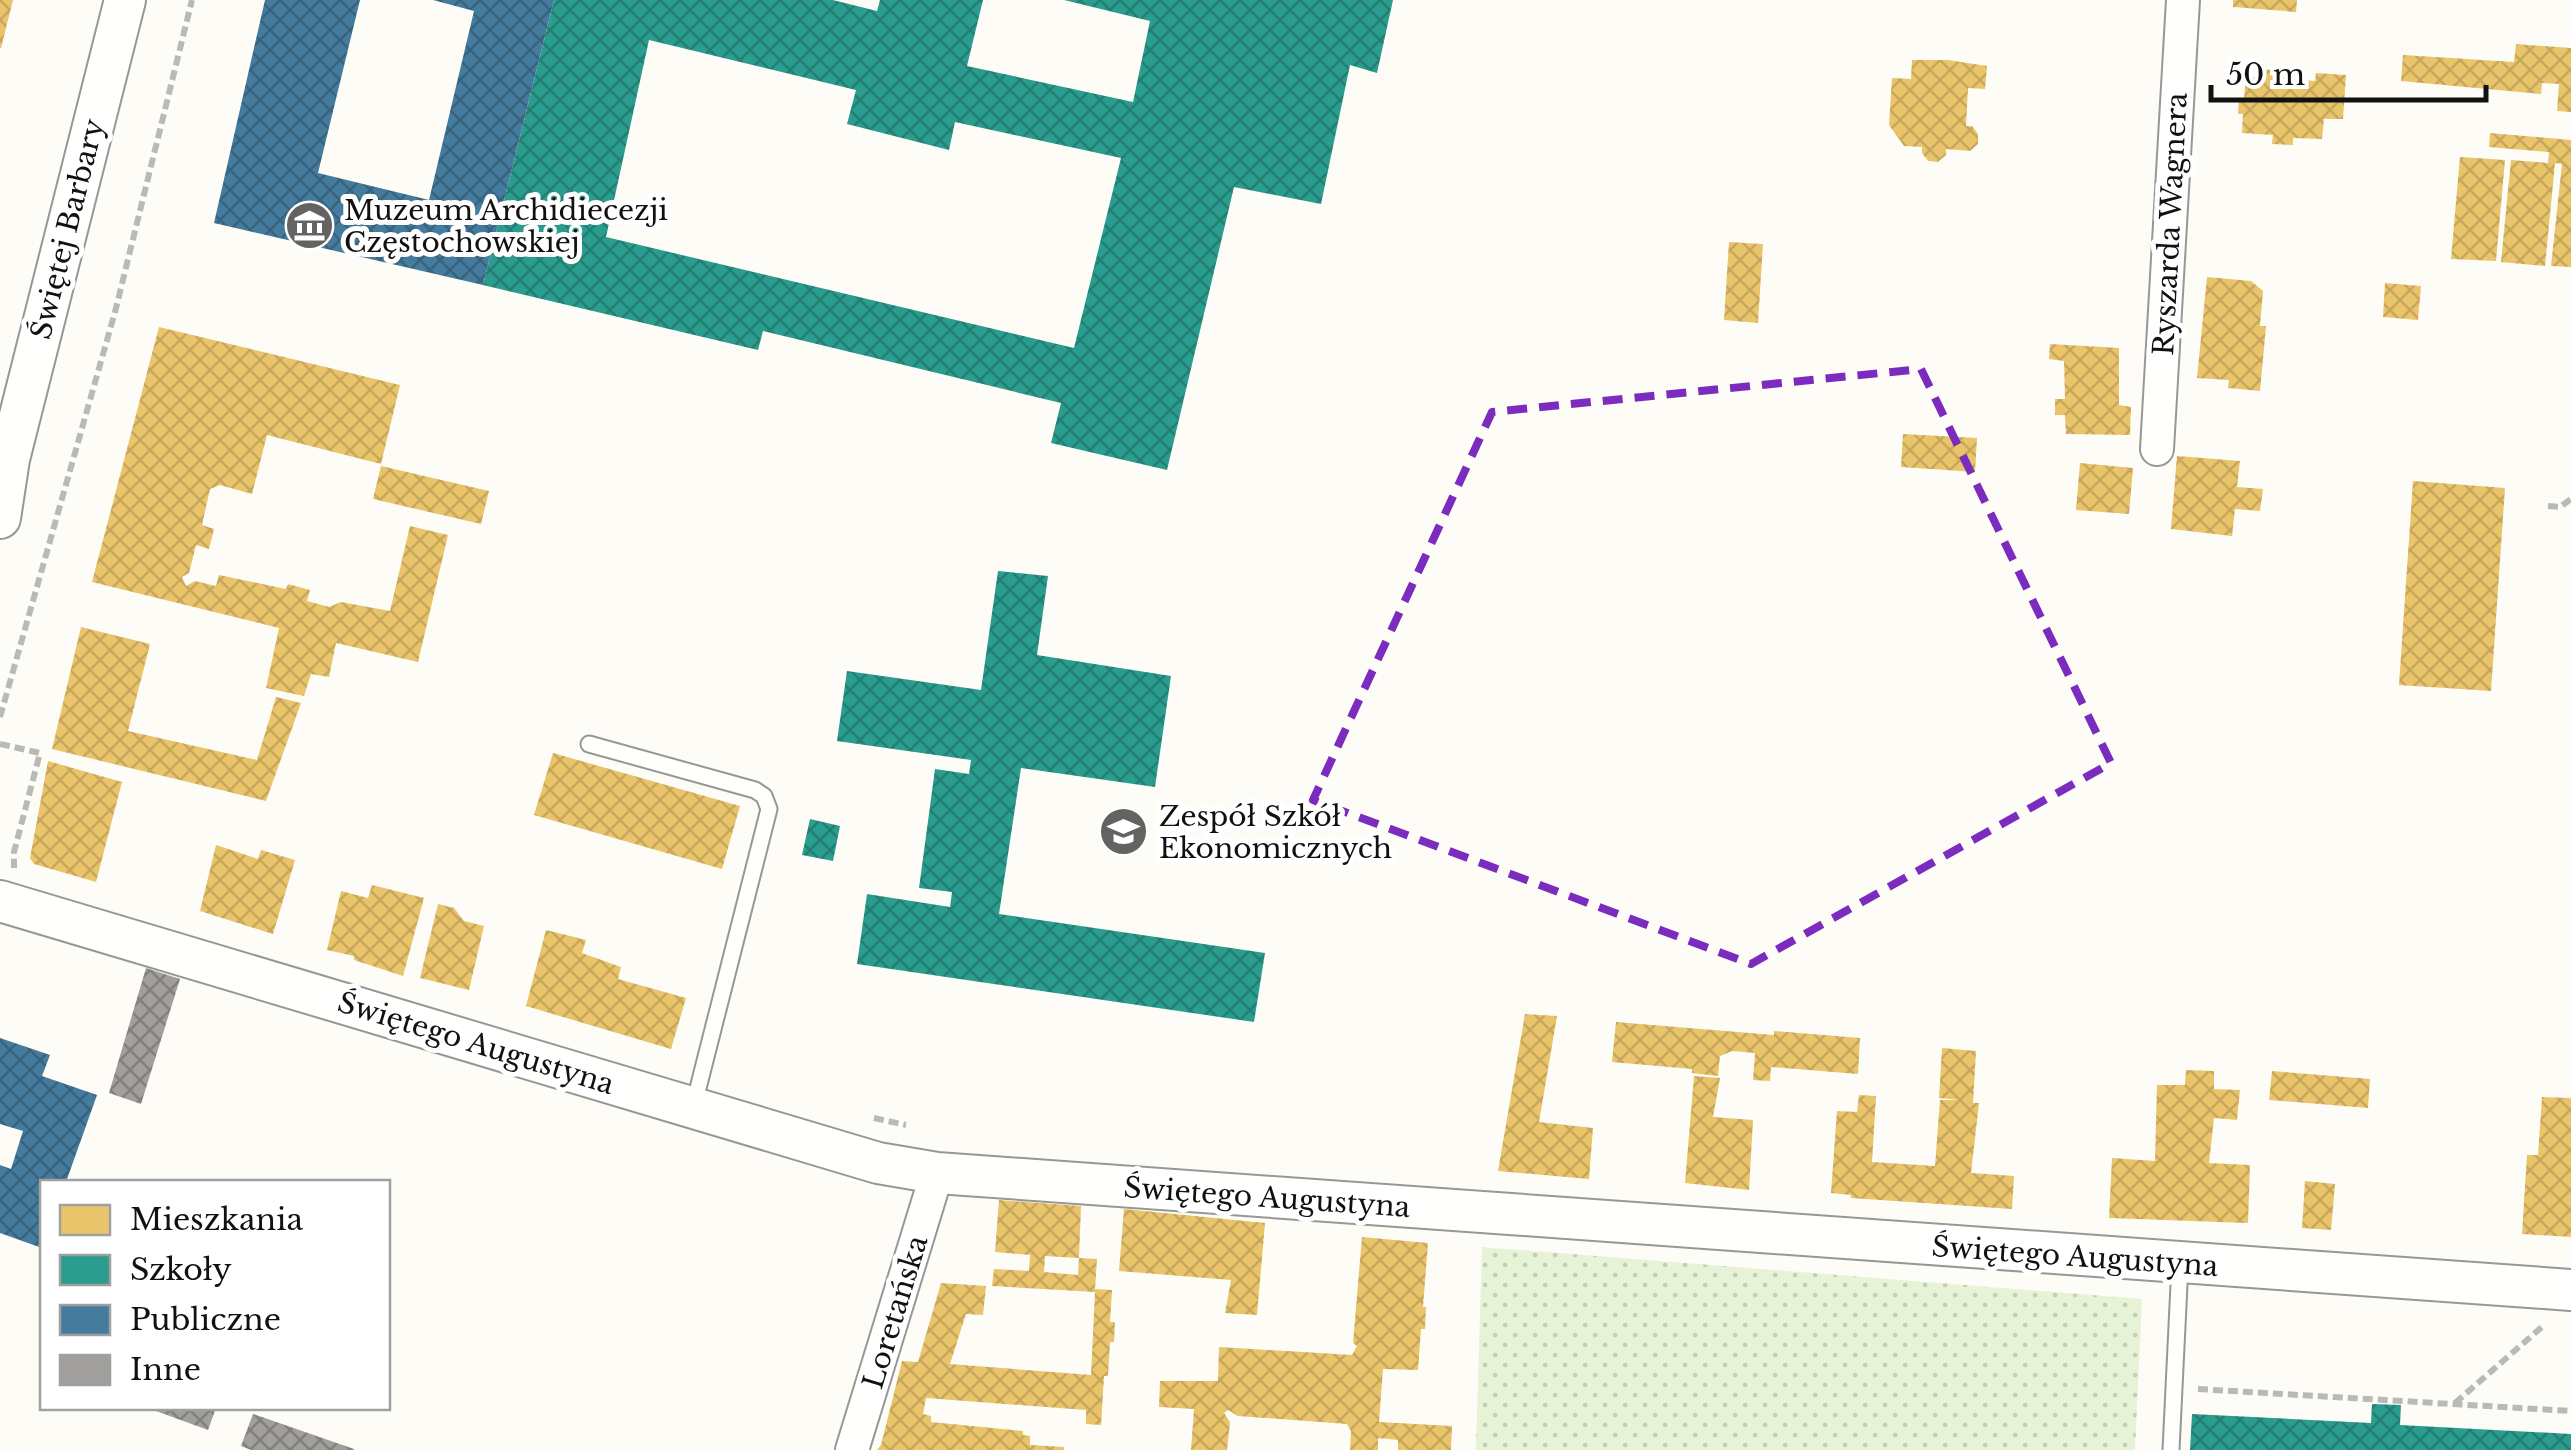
<svg xmlns="http://www.w3.org/2000/svg" width="2571" height="1450" font-family="'Libre Baskerville',serif">
<style>
.grass{fill:url(#grass-dots)}
.homes{fill:url(#homes-cross-hatch);fill-rule:evenodd}
.schools{fill:url(#schools-cross-hatch);fill-rule:evenodd}
.public{fill:url(#public-cross-hatch)}
.building{fill:url(#building-cross-hatch)}
.lines{fill:none;stroke-linecap:round;stroke-linejoin:round}
.service-casing{stroke:#979795;stroke-width:19}
.minor-casing{stroke:#979795;stroke-width:36}
.tertiary-casing{stroke:#979795;stroke-width:44}
.path{stroke:#b9b9b8;stroke-width:6;stroke-dasharray:10 5;stroke-linecap:butt}
.service{stroke:#fffffe;stroke-width:15}
.minor{stroke:#fffffe;stroke-width:32}
.tertiary{stroke:#fffffe;stroke-width:40}
.marked{fill:none;stroke:#7b2cbf;stroke-width:8;stroke-dasharray:20 12;stroke-linejoin:round}
.labels{text-anchor:middle;stroke-width:10;stroke-linejoin:round;paint-order:stroke}
.poi-label{font-size:28px;fill:#111;stroke:#fff;text-anchor:start}
.street-label{font-size:28px;fill:#111;stroke:#fff}
</style>
<defs>
<pattern id="grass-dots" width="8" height="8" patternUnits="userSpaceOnUse" patternTransform="scale(2.5)"><rect width="8" height="8" fill="#e7f3d7"/><path d="M2 2h.1M6 6h.1" fill="none" stroke="#c5cfb8" stroke-width="1.8" stroke-linecap="round"/></pattern>
<pattern id="homes-cross-hatch" width="8" height="8" patternUnits="userSpaceOnUse" patternTransform="scale(2.5)"><rect width="8" height="8" fill="#e9c46a"/><path d="M0 0l8 8M0 8l8-8" fill="none" stroke="#c7a75b"/></pattern>
<pattern id="schools-cross-hatch" width="8" height="8" patternUnits="userSpaceOnUse" patternTransform="scale(2.5)"><rect width="8" height="8" fill="#2a9d8f"/><path d="M0 0l8 8M0 8l8-8" fill="none" stroke="#237f73"/></pattern>
<pattern id="public-cross-hatch" width="8" height="8" patternUnits="userSpaceOnUse" patternTransform="scale(2.5)"><rect width="8" height="8" fill="#457b9d"/><path d="M0 0l8 8M0 8l8-8" fill="none" stroke="#38637f"/></pattern>
<pattern id="building-cross-hatch" width="8" height="8" patternUnits="userSpaceOnUse" patternTransform="scale(2.5)"><rect width="8" height="8" fill="#a19f9c"/><path d="M0 0l8 8M0 8l8-8" fill="none" stroke="#82807e"/></pattern>
</defs>
<rect width="100%" height="100%" fill="#fdfcf7"/>
<!-- grass -->
<path class="grass" d="M1482,1247L2142,1299L2135,1450H1476Z"/>
<!-- homes -->
<path class="homes" d="M0,0H13L1,48H0Z
M2233,0H2297L2296,12L2233,7Z
M2516,44L2571,48V112L2557,111L2559,84L2542,83L2541,94L2401,81L2403,55L2514,62Z
M1912,60H1948L1987,66L1985,89L1968,88L1966,126H1972L1978,134V144L1970,151L1946,149V155L1938,162L1928,161L1922,153V147L1904,146L1889,125L1892,78L1911,79Z
M2256,69L2295,71V79L2315,81L2316,73L2346,75L2343,119H2324L2322,139L2293,138V145L2272,144L2273,135L2242,133L2243,114H2238L2239,98H2244L2246,77L2256,78Z
M2490,133L2571,140V267L2551,266L2562,164L2555,163L2545,266L2501,262L2511,160L2548,163L2549,152L2489,147Z
M2460,157L2505,160L2496,261L2451,259Z
M1729,242L1763,244L1758,323L1724,320Z
M2207,277L2251,281L2263,291L2260,326H2266L2260,391L2228,388L2229,380L2197,378Z
M2385,283L2421,286L2418,320L2383,317Z
M159,327L400,385L381,464L267,435L252,494L220,485L210,489L202,525L214,529L209,549L196,545L189,573L182,577L186,586L195,581L216,586L219,575L286,589L288,584L310,590L307,601L329,607L341,602L390,611L410,526L448,535L418,662L336,643L329,677L311,674L304,696L266,688L279,628L92,582Z
M2050,344L2119,348V405L2131,407L2130,435L2066,434L2065,415H2055V399H2065L2064,361L2049,359Z
M1903,434L1977,438L1975,472L1901,467Z
M2177,456L2240,461L2237,487L2263,489L2260,511L2235,509L2232,536L2171,529Z
M2080,463L2133,468L2129,514L2076,510Z
M381,466L489,491L481,524L373,499Z
M2413,481L2505,488L2491,691L2399,685Z
M81,627L150,644L128,731L257,760L276,697L301,703L266,801L52,749Z
M553,753L740,806L722,869L534,815Z
M48,761L122,782L96,882L34,864L30,858Z
M216,845L258,859L261,850L295,860L273,934L200,911Z
M372,885L424,898L403,976L354,960V956L327,950L341,891L368,898Z
M438,904L454,908L464,921L484,926L469,990L420,978Z
M546,930L586,940L582,953L621,967L618,979L686,998L671,1049L526,1006Z
M1525,1014L1557,1016L1539,1122L1593,1128L1589,1179L1498,1171Z
M1616,1022L1774,1035V1031L1860,1038L1858,1074L1771,1067L1770,1081L1753,1080L1755,1053L1732,1051L1720,1056L1718,1076L1692,1073V1069L1612,1062Z
M1942,1048L1976,1051L1973,1103H1979L1971,1173L2014,1176L2012,1209L1851,1198V1195L1831,1193L1837,1111L1857,1112L1859,1095L1876,1096L1872,1162L1935,1166L1940,1100H1959L1939,1098Z
M2186,1070L2214,1071V1089L2240,1090L2237,1120L2214,1118L2209,1163L2250,1165L2248,1223L2109,1218L2112,1158L2155,1161L2157,1085H2185Z
M2272,1071L2370,1079L2368,1108L2269,1100Z
M1694,1076L1720,1078L1713,1117L1753,1120L1749,1190L1685,1183Z
M2542,1097L2571,1098V1237L2522,1234L2527,1155H2538Z
M2305,1181L2335,1184L2331,1230L2302,1228Z
M999,1200L1081,1206L1079,1258L1097,1259L1095,1289L1112,1290L1110,1322H1115L1114,1342H1110L1108,1376H1104L1101,1425L1086,1424V1410L926,1398L923,1414L931,1416V1422L1023,1431V1435L1030,1436V1445L1064,1447V1450H877L881,1445L902,1361L918,1362L941,1283L986,1286L983,1315L966,1314L950,1364L1091,1375L1095,1292L992,1286L994,1269L1029,1271L1030,1255L995,1252ZM1045,1256L1079,1258L1078,1275L1044,1272Z
M1124,1209L1265,1223L1257,1315L1225,1313L1231,1280L1119,1271Z
M1362,1237L1428,1243L1423,1307H1426L1425,1329H1421L1418,1370L1383,1369L1379,1422L1452,1426L1451,1450H1398V1440L1378,1438V1450H1350L1351,1431L1347,1424L1238,1416L1228,1410L1224,1413L1230,1422L1227,1450H1191L1194,1409L1159,1407L1160,1381H1218L1219,1347L1352,1355L1357,1346L1353,1343Z"/>
<!-- schools -->
<path class="schools" d="M554,0H833L877,11L880,0H983L967,66L1133,102L1150,21L1064,0H1393L1377,73L1350,65L1321,204L1234,187L1167,470L1051,443L1061,403L763,331L758,350L483,285ZM649,40L856,90L847,124L949,150L955,122L1121,158L1074,348L606,237Z
M998,571L1048,576L1037,655L1171,676L1155,787L1021,768L999,914L1265,953L1254,1022L857,964L867,894L950,907L952,892L919,888L935,769L969,774L971,760L837,741L847,671L981,690Z
M810,819L840,826L833,861L802,855Z
M2372,1404L2401,1405L2400,1425L2571,1434V1450H2190L2192,1414L2371,1423Z"/>
<!-- public -->
<path class="public" d="M265,0H360L318,173L429,200L474,11L433,0H554L483,285L214,223Z
M0,1038L50,1055L42,1076L97,1095L66,1182H42V1248L0,1233V1165L11,1169L23,1131L0,1124Z"/>
<!-- building -->
<path class="building" d="M146,968L180,979L141,1104L109,1093Z
M158,1408H216L208,1430L156,1411Z
M253,1414L354,1449V1450H251L241,1446Z"/>
<g class="lines">
<defs>
<path id="service" d="M589,744L755,790L764,796L769,809L693,1108
M2171,1450L2180,1264"/>
<path id="minor" d="M2157,449L2183,0
M852,1450L937,1173"/>
<path id="tertiary" d="M0,518L9,459L125,0
M0,901L878,1163L937,1173L2571,1290"/>
</defs>
<!-- service casing -->
<use href="#service" class="service-casing"/>
<!-- minor casing -->
<use href="#minor" class="minor-casing"/>
<!-- tertiary casing -->
<use href="#tertiary" class="tertiary-casing"/>
<!-- path -->
<path class="path" d="M2548,506L2560,507L2571,499
M0,717L115,312L192,0
M0,744L40,753L14,852V868
M874,1118L906,1125
M2198,1389L2571,1411
M2455,1403L2543,1326"/>
<!-- service -->
<use href="#service" class="service"/>
<!-- minor -->
<use href="#minor" class="minor"/>
<!-- tertiary -->
<use href="#tertiary" class="tertiary"/>
</g>
<!-- marked area -->
<path class="marked" d="M1921,369L2111,763L1751,964L1313,800L1492,412Z"/>
<!-- icons -->
<defs>
<symbol id="museum-disc" viewBox="-11 -11 22 22"><circle r="9.5" fill="#646362" stroke="#fff"/><path d="M0-6L6-3V-2H-6V-3ZM-5-1h2V3h-2ZM-1-1h2V3h-2ZM3-1h2V3H3ZM-6 4H6V6H-6Z" fill="#fff"/></symbol>
<symbol id="school-disc" viewBox="-11 -11 22 22"><circle r="9.5" fill="#646362" stroke="#fff"/><path d="M0-5L7-2L0 1L-7-2ZM-4 1L0 2.5L4 1V4Q0 6-4 4Z" fill="#fff"/></symbol>
</defs>
<g fill-rule="evenodd">
<use href="#museum-disc" x="282" y="198" width="55" height="55"/>
<use href="#school-disc" x="1096" y="804" width="55" height="55"/>
</g>
<g class="labels">
<!-- poi labels -->
<g class="poi-label">
<text x="344" y="220">Muzeum Archidiecezji<tspan x="344" dy="32">Częstochowskiej</tspan></text>
<text x="1159" y="826">Zespół Szkół<tspan x="1159" dy="32">Ekonomicznych</tspan></text>
</g>
<!-- street labels -->
<g class="street-label">
<text transform="translate(2170 224) rotate(-87)" y="10">Ryszarda Wagnera</text>
<text transform="translate(67 229) rotate(-76)" y="10">Świętej Barbary</text>
<text transform="translate(476 1043) rotate(17)" y="10">Świętego Augustyna</text>
<text transform="translate(1267 1197) rotate(4)" y="10">Świętego Augustyna</text>
<text transform="translate(2075 1256) rotate(4)" y="10">Świętego Augustyna</text>
<text transform="translate(895 1312) rotate(-73)" y="10">Loretańska</text>
</g>
</g>
<!-- legend -->
<rect x="40" y="1180" width="350" height="230" fill="#ffffff" stroke="#a0a0a0" stroke-width="2.5"/>
<rect x="60" y="1205" width="50" height="30" fill="#e9c46a" stroke="#a0a0a0" stroke-width="2.5"/>
<text x="130" y="1230" font-size="30" fill="#111111">Mieszkania</text>
<rect x="60" y="1255" width="50" height="30" fill="#2a9d8f" stroke="#a0a0a0" stroke-width="2.5"/>
<text x="130" y="1280" font-size="30" fill="#111111">Szkoły</text>
<rect x="60" y="1305" width="50" height="30" fill="#457b9d" stroke="#a0a0a0" stroke-width="2.5"/>
<text x="130" y="1330" font-size="30" fill="#111111">Publiczne</text>
<rect x="60" y="1355" width="50" height="30" fill="#a19f9c" stroke="#a0a0a0" stroke-width="2.5"/>
<text x="130" y="1380" font-size="30" fill="#111111">Inne</text>
<!-- scale -->
<path d="M2211 85v15h275v-15" fill="none" stroke="#111111" stroke-width="5"/>
<text x="2226" y="85" font-size="30" fill="#111111" stroke="#ffffff" stroke-width="8" paint-order="stroke">50 m</text>
</svg>
